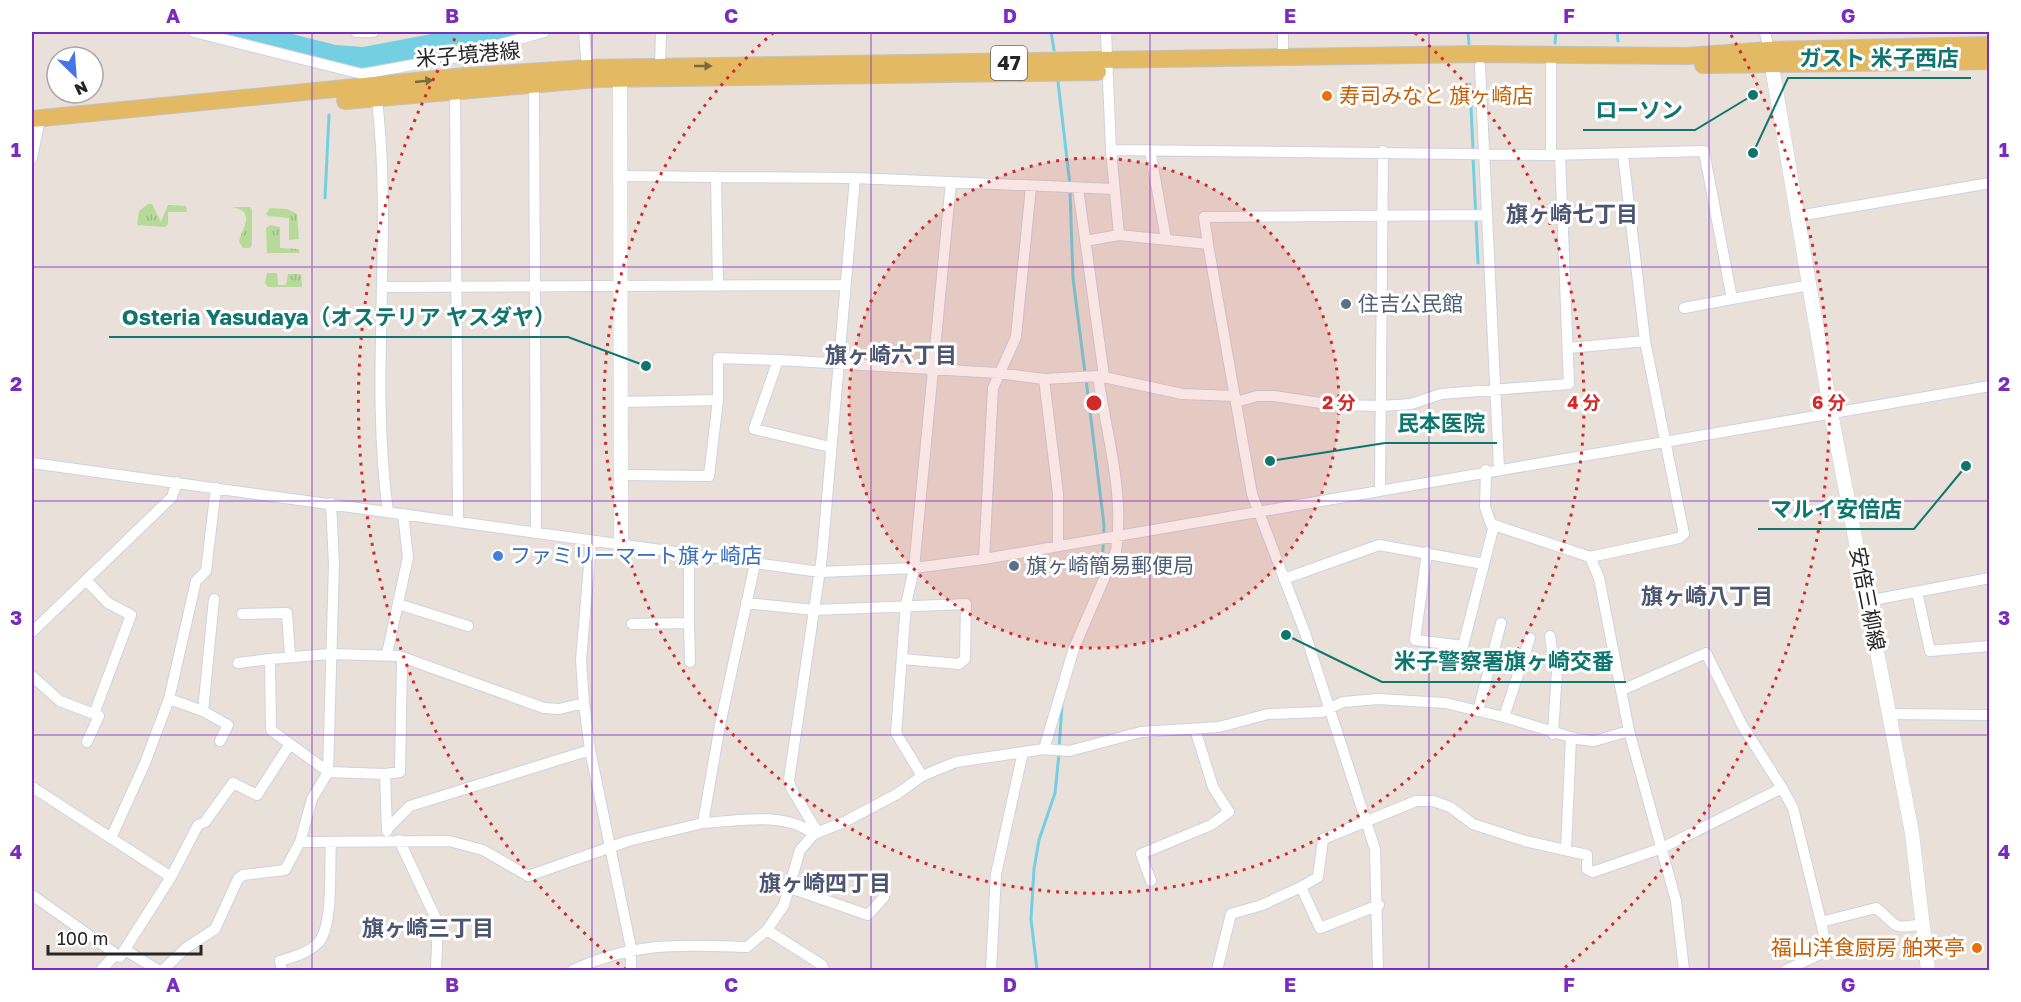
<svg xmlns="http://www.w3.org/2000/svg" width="2021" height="1002" font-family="'Golos Text','Noto Sans JP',sans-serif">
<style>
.grass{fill:url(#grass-tufts)}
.water{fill:#74cfe2}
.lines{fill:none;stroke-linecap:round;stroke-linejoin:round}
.stream{stroke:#74cfe2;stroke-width:3}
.minor-casing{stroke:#ced3df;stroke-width:12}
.tertiary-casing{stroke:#ced3df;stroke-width:15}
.primary-casing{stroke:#c2c2c2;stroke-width:18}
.minor{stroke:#fff;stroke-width:10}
.tertiary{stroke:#fff;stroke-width:14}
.primary{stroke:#e3b963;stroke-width:16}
.oneway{fill:#7b6841}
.grid{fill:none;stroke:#7b2cbf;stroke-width:1.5;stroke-opacity:0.55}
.ring{fill:none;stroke:#d62828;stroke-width:3;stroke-dasharray:3 6}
.food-dot{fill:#e8710a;stroke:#fff;stroke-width:2}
.service-dot{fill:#5c6f8a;stroke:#fff;stroke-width:2}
.shop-dot{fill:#3f7fe0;stroke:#fff;stroke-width:2}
.labels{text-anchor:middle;stroke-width:6;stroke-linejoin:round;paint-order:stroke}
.shield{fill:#fff;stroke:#676767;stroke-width:1.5}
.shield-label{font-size:20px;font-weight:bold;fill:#262626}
.street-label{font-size:21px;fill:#262626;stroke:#fff}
.food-label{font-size:21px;fill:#c56008;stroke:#fff;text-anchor:start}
.service-label{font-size:21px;fill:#4e5e75;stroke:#fff;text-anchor:start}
.shop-label{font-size:21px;fill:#366cbe;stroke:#fff;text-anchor:start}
.neighbourhood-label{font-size:22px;font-weight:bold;fill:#4c5672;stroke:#fff}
.centre{fill:#d62828;stroke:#fff;stroke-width:3}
.ring-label{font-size:18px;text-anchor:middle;font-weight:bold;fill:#d62828;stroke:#fff;stroke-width:6;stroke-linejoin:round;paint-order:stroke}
.leader{fill:none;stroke:#0f766e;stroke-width:2}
.callout-dot{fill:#0f766e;stroke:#fff;stroke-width:2}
.callout-label{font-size:22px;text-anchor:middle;font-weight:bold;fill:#0f766e;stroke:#fff;stroke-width:6;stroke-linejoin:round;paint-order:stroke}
.neatline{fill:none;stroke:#7b2cbf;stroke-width:2}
.grid-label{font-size:20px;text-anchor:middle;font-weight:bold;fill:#7b2cbf}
</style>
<defs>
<pattern id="grass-tufts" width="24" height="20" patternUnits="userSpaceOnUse" patternTransform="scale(1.5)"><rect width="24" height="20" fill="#b6db99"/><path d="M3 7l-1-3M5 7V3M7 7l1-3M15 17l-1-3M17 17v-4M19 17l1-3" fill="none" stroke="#9cbc84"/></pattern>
</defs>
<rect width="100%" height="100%" fill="#e8e0d9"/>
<!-- grass -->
<path class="grass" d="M148,204H152L161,222L168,205L186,206L187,212H168V224L165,227L137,225L139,211Z
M231,207H250L252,210V245L250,248H243L239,242C241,229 258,211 231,207Z
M270,208L287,209L297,214L299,239L289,240V218L268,216L266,214Z
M270,225L280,227V248L298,249L300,253H267L266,228Z
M267,273H277L278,285H286L288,274H301L302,287H268L265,283Z"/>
<!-- water -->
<path class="water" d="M217,32H284L336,45L363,47L442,32H525L462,50L364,69L231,35L227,37L228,34Z"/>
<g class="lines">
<!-- stream -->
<path class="stream" d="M1051,32L1054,50
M1468,32L1469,44
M1617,32L1618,41
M1555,43L1556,32
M463,60L464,68
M1058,82L1070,185
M1470,84L1473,151
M1473,157L1478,263
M1070,191L1073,278L1085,373
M325,198L329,115
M1086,379L1104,525L1102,572
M1059,748L1062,706
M1037,970L1031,919L1034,869L1039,840L1055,793L1059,754"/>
<defs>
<path id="minor" d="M194,32L362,74L457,57L544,32
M356,32H373
M584,32L587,68
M1106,32L1111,150L1119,235L1208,244L1252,494L1305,633L1375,849L1378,970
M1283,32V57
M1765,32L1769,50
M1551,65V155
M660,66L661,32
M1480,66L1499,468
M534,83L536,533
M376,92C394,231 369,373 388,512
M455,92L458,521
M1111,150L1551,155L1704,151L1732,299L1810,285
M1150,150L1166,239
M32,158L40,118
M620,176L716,177
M855,178L822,556L814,610L966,604L965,659L959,664L902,659
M1078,188L1104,376
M1798,216L1990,183
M1085,241L1119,235
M1208,244L1204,217L1486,215
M718,286L716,177L855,178L1114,189
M382,287L845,285
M1684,308L1732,299
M1569,348L1645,341L1623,155
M778,360L998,373L1044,379L1058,494V545
M1099,376L1182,394L1235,396
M621,402L718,400V358L778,360L754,429L830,447
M1236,402L1257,396H1274L1334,405L1382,406L1411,404L1441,394L1569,384L1560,155
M32,463L820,572L914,568L984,559L1990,386
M621,475L709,476L718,400
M1380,488L1383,151
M331,503L334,564L328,772L312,799L300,842L449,841L483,850L528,876L628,841L703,823L720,725L755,564
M591,542L581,660L584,703L590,750L631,948V970
M1427,552L1415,640L1463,646L1484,564
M1590,557L1679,538L1684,534L1645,341
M984,559L993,388L1016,337L1031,187
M1284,579L1379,545L1484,564L1494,525
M86,580L108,603L131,615L94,714L99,716L87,742
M1917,592L1930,651L1990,646
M1867,601L1990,578
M746,603L814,610L789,780L791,788L815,828L814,834
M398,604L468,626
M242,614L287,613L290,655
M689,623L690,662
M632,624L689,623V554
M32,632L172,497L177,482
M1550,636L1552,650L1558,655L1553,734
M387,654L408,557L403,514
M238,663L270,659
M32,676L60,701L94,714
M1622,690L1706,653L1742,725L1782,788
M169,699L203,711L214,599
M203,711L228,725L220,741
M1478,711L1501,623
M1890,714L1990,715
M1504,717L1530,638
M1629,731L1676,901L1684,970
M290,744L271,730L270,659L330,654L399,656L544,708L559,709L584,703
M1044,749L1074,648L1116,551C1125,494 1106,432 1098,376L1044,379
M328,772L385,774
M922,776L896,733L906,605L914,568L951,182
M32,787L171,877L120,957L32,895
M703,823C738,821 784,811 814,834
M387,829L410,806L590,750
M387,831L385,774L400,772L402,658
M111,838L145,763L169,699L196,581L206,571L216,488
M399,840L438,923L436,970
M1566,849L1571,738
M171,877L198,825L205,822L233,783L257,795L290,744L323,768H328
M1151,881L1141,854L1211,825L1229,812L1213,787L1195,729
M1301,887L1318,877L1323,839L1416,801H1433L1450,807L1473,824L1525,841L1587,855V869L1593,872L1662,848L1782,788L1793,808L1821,922L1876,908C1899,926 1890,930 1923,924
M790,888L868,915L884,897
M767,930L822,965L824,970
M125,950L158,970
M101,970L115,955
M163,970L186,948L215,929L238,879L243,875L285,870L300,842
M282,970L280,961C293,957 308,953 318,943C334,926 329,867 331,843
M573,970C635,941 681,945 747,947L767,930L784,905L800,850L814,834L844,822L897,794L922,776L956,762L1044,749L1069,751L1141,732L1219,727L1268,714L1322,712L1343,702L1378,699L1445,703L1504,717L1577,739L1594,741L1629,731L1599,578L1590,557L1491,524L1485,507L1486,470
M991,970L996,874L1023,752
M1217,970L1231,914L1262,905L1301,887L1320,928L1379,905
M1786,970L1827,951L1821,922"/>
<path id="tertiary" d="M1770,55L1831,413L1912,833L1928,970
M620,69L621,544"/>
<path id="primary" d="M1703,65L1990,61
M345,101L598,79L1098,72
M32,119L455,77L587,68L1479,54L1686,56L1769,50L1990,45"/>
</defs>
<!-- minor casing -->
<use href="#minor" class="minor-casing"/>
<!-- tertiary casing -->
<use href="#tertiary" class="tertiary-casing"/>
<!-- primary casing -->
<use href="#primary" class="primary-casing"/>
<!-- minor -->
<use href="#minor" class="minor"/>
<!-- tertiary -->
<use href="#tertiary" class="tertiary"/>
<!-- primary -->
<use href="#primary" class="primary"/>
</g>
<!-- one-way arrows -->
<defs><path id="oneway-solid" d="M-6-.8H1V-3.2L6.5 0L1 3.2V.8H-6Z" transform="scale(1.5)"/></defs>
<g class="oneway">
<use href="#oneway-solid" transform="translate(703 66)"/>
<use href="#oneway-solid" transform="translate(424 81) rotate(-6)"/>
</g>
<!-- grid -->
<path class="grid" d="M312,32V970M592,32V970M871,32V970M1150,32V970M1429,32V970M1709,32V970M32,267H1990M32,501H1990M32,735H1990"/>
<!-- distance rings -->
<circle cx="1094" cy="403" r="245" fill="#d62828" fill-opacity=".12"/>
<g class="ring">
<circle cx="1094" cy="403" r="245"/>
<path d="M1415 33A490 490 0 1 1 773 33"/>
<path d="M626 970A735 735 0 0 1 457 35M1731 35A735 735 0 0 1 1562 970"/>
</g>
<!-- markers -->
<g class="food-dot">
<circle cx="1327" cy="96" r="6"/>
<circle cx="1977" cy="948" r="6"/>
</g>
<g class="service-dot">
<circle cx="1346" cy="304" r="6"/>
<circle cx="1014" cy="566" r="6"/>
</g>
<circle class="shop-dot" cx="498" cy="556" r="6"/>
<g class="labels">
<!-- shield labels -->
<rect class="shield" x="991" y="46" width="36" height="34" rx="4.5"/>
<g class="shield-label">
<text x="1009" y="70">47</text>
</g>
<!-- street labels -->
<g class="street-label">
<text transform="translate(468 55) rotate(-5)" y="7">米子境港線</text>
<text transform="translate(1867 599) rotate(79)" y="7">安倍三柳線</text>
</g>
<!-- food labels -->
<g class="food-label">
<text x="1339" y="103">寿司みなと 旗ヶ崎店</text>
<text x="1965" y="955" text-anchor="end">福山洋食厨房 舶来亭</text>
</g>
<!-- service labels -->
<g class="service-label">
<text x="1358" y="311">住吉公民館</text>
<text x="1026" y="573">旗ヶ崎簡易郵便局</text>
</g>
<!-- shop labels -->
<g class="shop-label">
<text x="510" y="563">ファミリーマート旗ヶ崎店</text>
</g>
<!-- neighbourhood labels -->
<g class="neighbourhood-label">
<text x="1572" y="222">旗ヶ崎七丁目</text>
<text x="891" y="363">旗ヶ崎六丁目</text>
<text x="1707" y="604">旗ヶ崎八丁目</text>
<text x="825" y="891">旗ヶ崎四丁目</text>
<text x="428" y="936">旗ヶ崎三丁目</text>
</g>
</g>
<circle cx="1094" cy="403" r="9" class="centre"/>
<g class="ring-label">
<text x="1339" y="409">2 分</text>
<text x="1584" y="409">4 分</text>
<text x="1829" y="409">6 分</text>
</g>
<!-- callouts -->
<path class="leader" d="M1753 153L1788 78H1971M1753 95L1695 130H1583M646 366L568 337H109M1270 461L1385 443H1497M1966 466L1914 529H1758M1286 635L1382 682H1626"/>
<g class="callout-dot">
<circle cx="1753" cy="153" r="6"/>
<circle cx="1753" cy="95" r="6"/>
<circle cx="646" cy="366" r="6"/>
<circle cx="1270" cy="461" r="6"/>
<circle cx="1966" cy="466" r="6"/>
<circle cx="1286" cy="635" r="6"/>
</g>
<g class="callout-label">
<text x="1879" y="66">ガスト 米子西店</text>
<text x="1639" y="118">ローソン</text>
<text x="339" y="325">Osteria Yasudaya（オステリア ヤスダヤ）</text>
<text x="1441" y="431">民本医院</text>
<text x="1836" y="517">マルイ安倍店</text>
<text x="1504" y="669">米子警察署旗ヶ崎交番</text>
</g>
<!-- border -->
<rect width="2021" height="1002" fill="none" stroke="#ffffff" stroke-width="66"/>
<!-- north arrow -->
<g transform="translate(75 75) rotate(155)"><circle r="28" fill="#ffffff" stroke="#a8a8a8" stroke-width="1.5"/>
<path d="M0-4.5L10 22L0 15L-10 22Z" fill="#4573e9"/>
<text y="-9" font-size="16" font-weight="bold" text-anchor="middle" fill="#262626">N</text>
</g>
<!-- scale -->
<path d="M48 945v9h153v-9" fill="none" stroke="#262626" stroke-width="3"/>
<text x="57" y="945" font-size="18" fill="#262626" stroke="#ffffff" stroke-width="4.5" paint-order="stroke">100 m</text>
<rect x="33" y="33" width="1955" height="936" class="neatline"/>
<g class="grid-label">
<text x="173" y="23">A</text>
<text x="452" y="23">B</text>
<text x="731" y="23">C</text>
<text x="1010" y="23">D</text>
<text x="1290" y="23">E</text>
<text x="1569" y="23">F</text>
<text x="1848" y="23">G</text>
<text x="16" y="157">1</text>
<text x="2004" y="157">1</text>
<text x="16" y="391">2</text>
<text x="2004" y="391">2</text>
<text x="16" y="625">3</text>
<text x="2004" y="625">3</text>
<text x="16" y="859">4</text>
<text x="2004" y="859">4</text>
<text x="173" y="992">A</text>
<text x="452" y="992">B</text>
<text x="731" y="992">C</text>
<text x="1010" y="992">D</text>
<text x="1290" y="992">E</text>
<text x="1569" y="992">F</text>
<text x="1848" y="992">G</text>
</g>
</svg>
